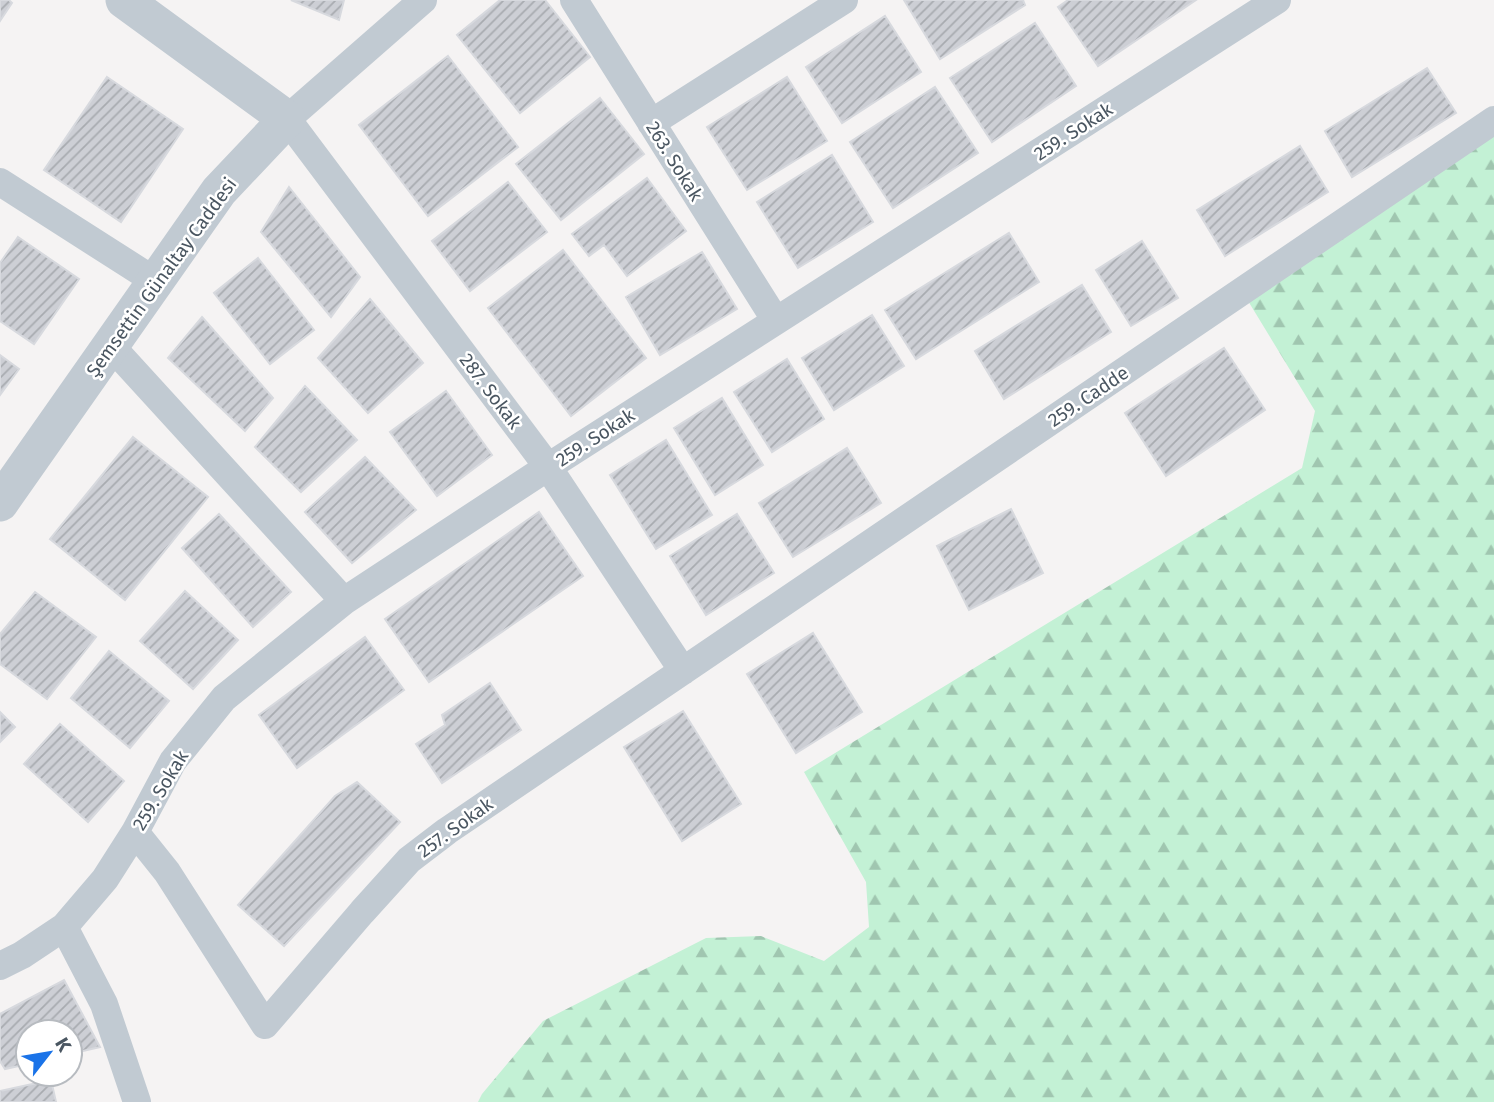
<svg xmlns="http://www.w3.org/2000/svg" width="1494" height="1102" font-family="'Fira Sans',sans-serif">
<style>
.forest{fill:url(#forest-firs)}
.building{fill:url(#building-hatch);stroke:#d7d9de;stroke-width:2}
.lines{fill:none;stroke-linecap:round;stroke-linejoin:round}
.minor{stroke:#c1cad2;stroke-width:28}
.tertiary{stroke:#c1cad2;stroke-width:37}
.labels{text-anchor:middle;stroke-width:5;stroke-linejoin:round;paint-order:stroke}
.street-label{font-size:19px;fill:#4a5661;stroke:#fff}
</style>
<defs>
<pattern id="forest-firs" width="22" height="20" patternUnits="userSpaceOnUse" patternTransform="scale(1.75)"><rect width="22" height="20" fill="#c3f1d5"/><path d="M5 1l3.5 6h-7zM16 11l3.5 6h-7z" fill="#a0c6b0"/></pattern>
<pattern id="building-hatch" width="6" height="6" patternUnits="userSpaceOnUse" patternTransform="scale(1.75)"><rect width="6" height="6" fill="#cdcfd5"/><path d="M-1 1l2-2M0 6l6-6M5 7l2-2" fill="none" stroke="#a8abb0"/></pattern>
</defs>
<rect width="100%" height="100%" fill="#f5f3f3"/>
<!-- forest -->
<path class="forest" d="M1494,120V1102H478L482,1094L543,1021L706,938L761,936L824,961L869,927L866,882L804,772L1302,468L1315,411L1242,291Z"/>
<!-- building -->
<path class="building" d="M0,0H9L12,3L0,21Z
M291,0H344L339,20Z
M500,0H545L590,57L520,113L457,35Z
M904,0H1023L1025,5L940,59Z
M1068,0H1196L1098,66L1058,7Z
M885,16L921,72L842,123L806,67Z
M1035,23L1076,86L992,142L950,78Z
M448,56L518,147L428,216L359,125Z
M1427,68L1456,113L1352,177L1325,131Z
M107,77L183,129L121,222L44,170Z
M787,77L827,141L747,190L707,127Z
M935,87L978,153L893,208L850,142Z
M600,98L644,154L561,220L516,164Z
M1300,146L1328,192L1225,256L1197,210Z
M832,155L873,222L798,268L757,202Z
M647,178L686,231L627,276L604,245L589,256L572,234Z
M508,182L547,232L470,291L432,241Z
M289,187L360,277L331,317L261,232Z
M1009,233L1039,282L916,359L885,310Z
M18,237L79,279L34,344L0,321V263Z
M1142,241L1178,298L1131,326L1096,270Z
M563,250L646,358L571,416L488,308Z
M702,252L737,309L660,355L626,297Z
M258,258L314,330L270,364L214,293Z
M1082,285L1111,332L1004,399L975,351Z
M370,299L423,363L368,413L318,358Z
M872,315L904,366L834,410L802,358Z
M202,317L273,398L245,431L168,358Z
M1224,348L1265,410L1166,476L1125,413Z
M0,355L19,369L0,395Z
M787,359L824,419L772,452L734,392Z
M305,386L357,440L301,492L255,447Z
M446,391L492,455L437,496L390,432Z
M722,398L763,465L715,495L674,428Z
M133,437L208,497L125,600L50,539Z
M666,440L712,515L656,549L610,475Z
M847,448L881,503L793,557L759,503Z
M365,457L416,510L352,563L305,512Z
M1011,509L1043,573L969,610L937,546Z
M539,512L583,576L429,682L385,619Z
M219,514L291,592L253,627L182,548Z
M737,514L774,573L706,615L670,556Z
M185,591L238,640L193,689L140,641Z
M35,592L96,637L47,699L0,664V634Z
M813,633L862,712L796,753L747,674Z
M365,637L404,690L297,768L259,715Z
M109,651L169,701L130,748L71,698Z
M490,683L521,730L442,783L416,744L445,725L442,715Z
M683,711L741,804L682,841L624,747Z
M0,712L15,727L0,742Z
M60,724L124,781L88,822L24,764Z
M357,782L400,822L284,946L238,905L335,796Z
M64,980L100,1047L70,1054V1032H28V1064L5,1069L0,1061V1014Z
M51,1080L56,1102H0V1091Z"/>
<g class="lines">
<!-- minor -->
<path class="minor" d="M423,0L287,119L548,467L683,671
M574,0L776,321
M651,123L844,0
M0,182L155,281
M111,346L344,601
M135,832L167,872L265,1025L362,912L409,860L447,831L1494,120
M64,927L104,1004L137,1102
M0,966L22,955L64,927L105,879L135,832L173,761L224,698L344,601L548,467L1277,0"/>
<!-- tertiary -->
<path class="tertiary" d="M0,503L219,191L287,119L124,0"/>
</g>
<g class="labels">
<!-- street labels -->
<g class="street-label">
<text transform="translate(1073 131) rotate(-33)" y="7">259. Sokak</text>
<text transform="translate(675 161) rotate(58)" y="7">263. Sokak</text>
<text transform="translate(161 277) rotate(-54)" y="7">Şemsettin Günaltay Caddesi</text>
<text transform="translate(491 391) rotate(53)" y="7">287. Sokak</text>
<text transform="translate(1088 396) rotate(-34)" y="7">259. Cadde</text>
<text transform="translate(595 437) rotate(-33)" y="7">259. Sokak</text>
<text transform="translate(160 790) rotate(-59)" y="7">259. Sokak</text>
<text transform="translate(455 827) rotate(-36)" y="7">257. Sokak</text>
</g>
</g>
<!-- north arrow -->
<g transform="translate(49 1053) rotate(59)"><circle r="33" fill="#ffffff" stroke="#b7bbc0" stroke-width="2"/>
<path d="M0-5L12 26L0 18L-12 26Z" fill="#1a73e8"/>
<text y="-10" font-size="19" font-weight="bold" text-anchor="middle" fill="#4a5661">K</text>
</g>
</svg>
